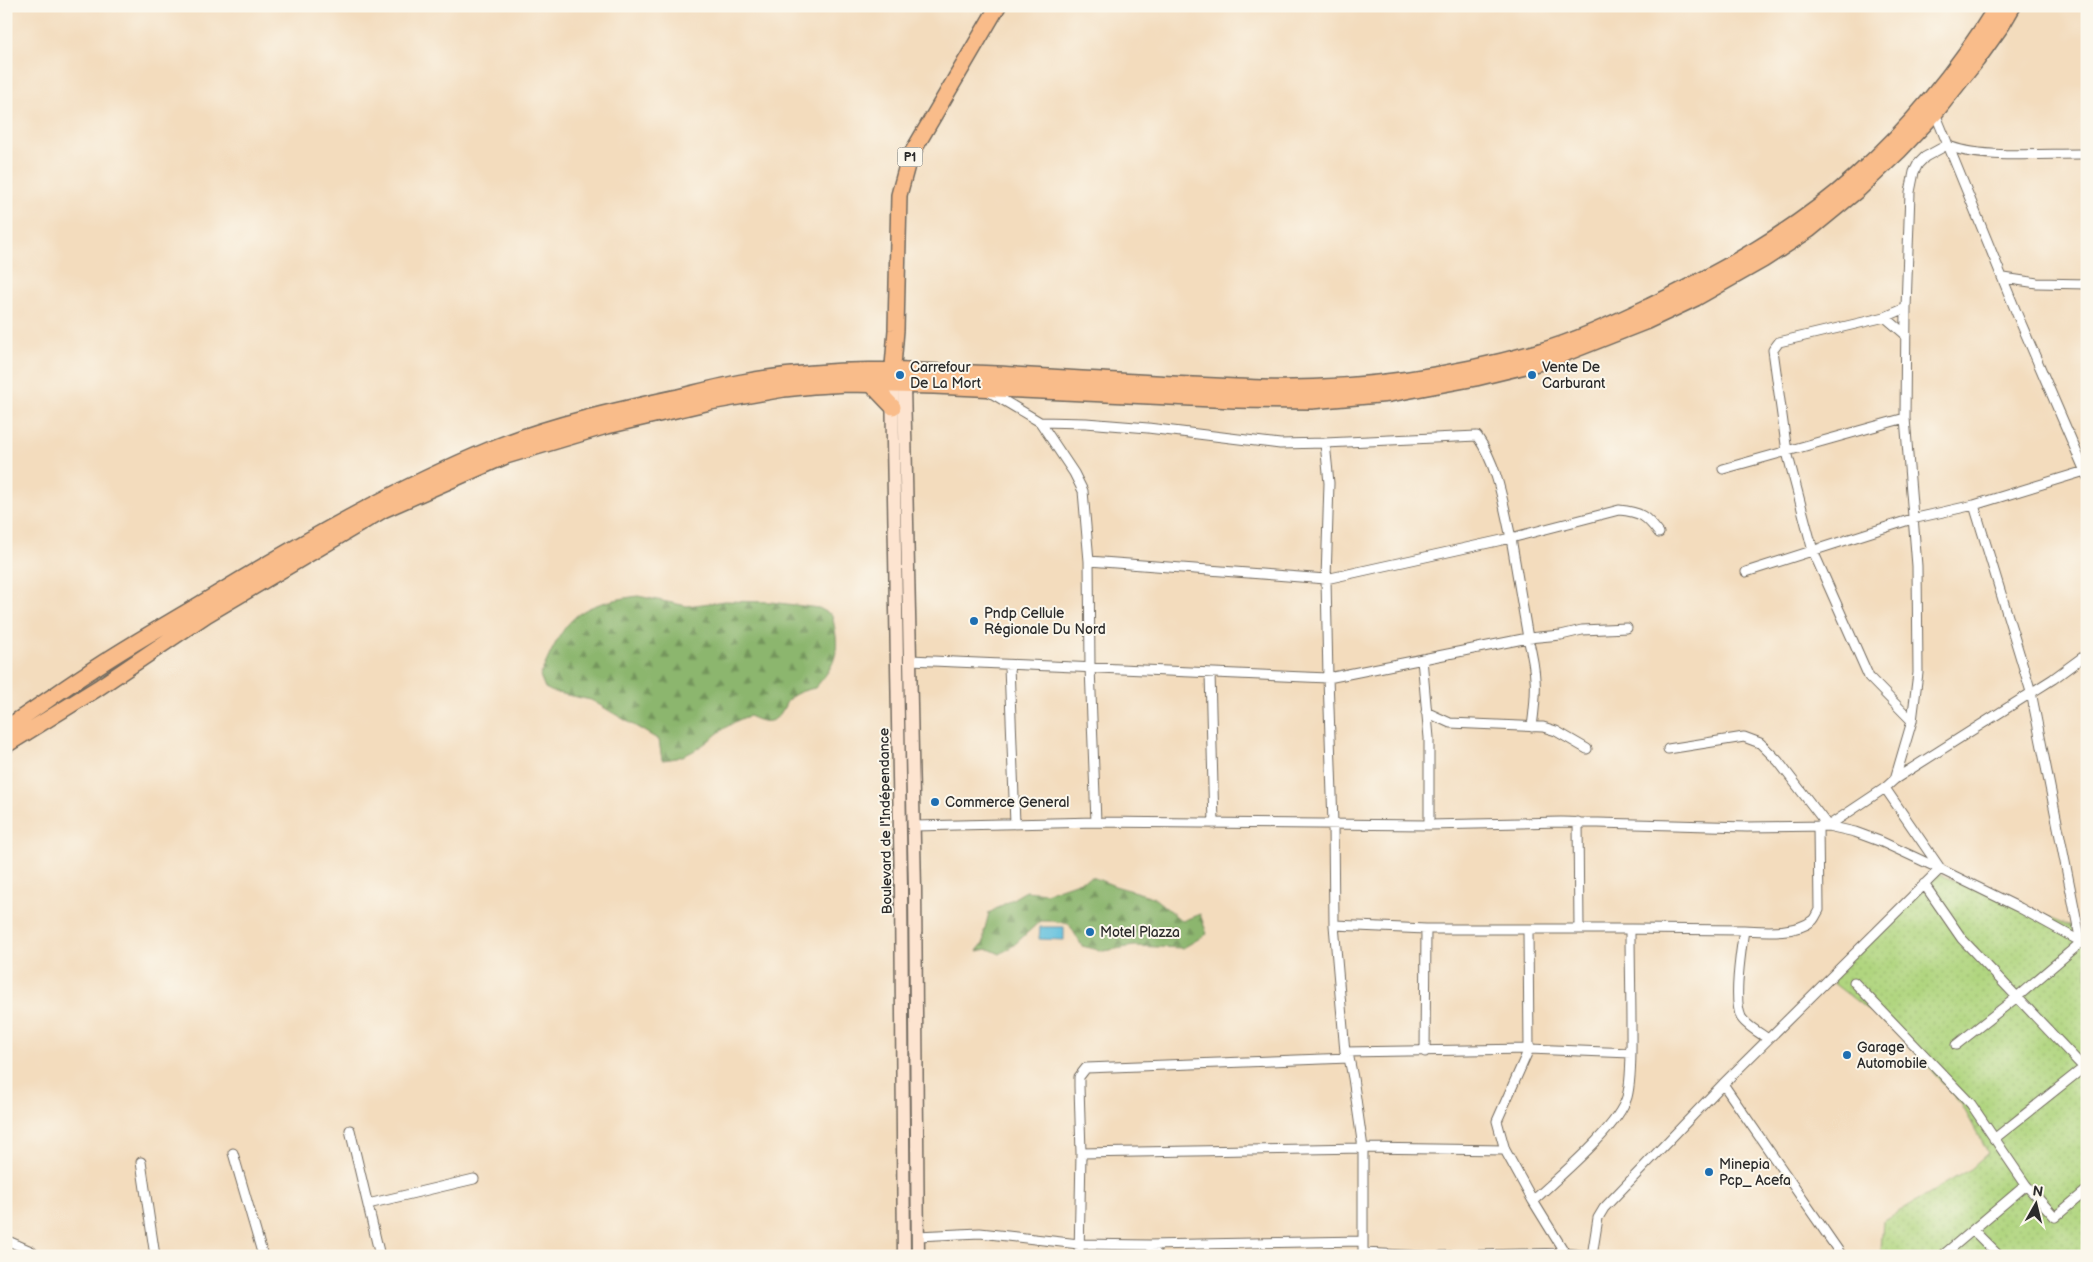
<svg xmlns="http://www.w3.org/2000/svg" width="2093" height="1262" font-family="'Balsamiq Sans',sans-serif">
<style>
.green{fill:url(#green-dots);stroke:#6e8055}
.forest{fill:url(#forest-firs);stroke:#5c704c}
.water{fill:#5fbfdd;stroke:#457584}
.lines{fill:none;stroke-linecap:round;stroke-linejoin:round}
.minor-casing{stroke:#71695e;stroke-width:11}
.secondary-casing{stroke:#71695e;stroke-width:15}
.primary-casing{stroke:#71695e;stroke-width:18}
.minor{stroke:#fff;stroke-width:9}
.secondary{stroke:#fde4d0;stroke-width:12}
.primary{stroke:#f9bc8a;stroke-width:15}
.poi-dot{fill:#1f6fb2;stroke:#fbf7ec;stroke-width:2}
.labels{text-anchor:middle;stroke-width:4;stroke-linejoin:round;paint-order:stroke}
.shield{fill:#fbf7ec;stroke:#696865;stroke-width:1}
.shield-label{font-size:12px;font-weight:bold;fill:#2b2b2b}
.poi-label{font-size:14px;fill:#2b2b2b;stroke:#fbf7ec;text-anchor:start}
.street-label{font-size:14px;fill:#2b2b2b;stroke:#fbf7ec}
</style>
<defs>
<pattern id="green-dots" width="8" height="8" patternUnits="userSpaceOnUse" patternTransform="scale(1.25)"><rect width="8" height="8" fill="#b0d57f"/><path d="M2 2h.1M6 6h.1" fill="none" stroke="#98b76e" stroke-width="1.8" stroke-linecap="round"/></pattern>
<pattern id="forest-firs" width="22" height="20" patternUnits="userSpaceOnUse" patternTransform="scale(1.25)"><rect width="22" height="20" fill="#8cb66e"/><path d="M5 1l3.5 6h-7zM16 11l3.5 6h-7z" fill="#73945b"/></pattern>
</defs>
<rect width="100%" height="100%" fill="#fbf7ec"/>
<filter id="ink" filterUnits="userSpaceOnUse"><feTurbulence type="fractalNoise" baseFrequency=".02" numOctaves="2"/><feDisplacementMap in="SourceGraphic" scale="10" xChannelSelector="R" yChannelSelector="G"/><feConvolveMatrix kernelMatrix="1 2 1 2 8 2 1 2 1" color-interpolation-filters="sRGB"/></filter>
<filter id="wash" filterUnits="userSpaceOnUse"><feTurbulence type="fractalNoise" baseFrequency=".0096" numOctaves="4" result="noise"/><feDisplacementMap in="SourceGraphic" scale="20" xChannelSelector="R" yChannelSelector="G"/><feGaussianBlur stdDeviation="1.12" result="paint"/><feColorMatrix in="noise" values="0 0 0 0 0 0 0 0 0 0 0 0 0 0 0 0 0 1.4 0 .05"/><feComposite in="paint" operator="in"/></filter>
<g filter="url(#wash)">
<rect width="100%" height="100%" fill="#f3dcbd"/>
<!-- green -->
<path class="green" d="M1935,873L2077,928L2087,934V1256H1889L1881,1250L1883,1221L1970,1169L1988,1153L1962,1105L1898,1033L1828,979Z"/>
<!-- forest -->
<path class="forest" d="M638,596L687,606L725,601L771,602L819,608L832,615C840,649 839,661 815,688C806,690 797,692 790,698C786,701 785,707 782,711C773,726 762,722 749,716C715,726 703,758 662,760L659,740L591,700L553,692L545,688L540,676C566,618 573,605 638,596Z
M1092,877L1115,886L1153,897L1182,921L1200,914L1207,934L1183,948L1134,946L1103,951L1082,946L1069,924L1052,921H1040L1014,945L1000,954L989,949L977,951L984,942V932L989,913L1026,891L1046,893Z"/>
<!-- water -->
<path class="water" d="M1040,927H1064V940L1039,939Z"/>
</g>
<g filter="url(#ink)">
<g class="lines">
<defs>
<path id="minor" d="M1935,113L2017,314L2087,476
M2004,278L2037,283L2087,284
M1906,308L1885,317L1779,342L1773,350L1787,452L1813,551L1869,677L1912,721
M1885,317L1906,335
M986,390L1040,422L1074,473L1083,491L1089,561
M1040,422L1086,423L1148,428L1280,444L1325,443L1329,483L1326,579L1511,538L1528,638L1328,678L1333,824L1334,925L1345,1052L1349,1058L1353,1078L1363,1148V1256
M1325,443L1477,436C1498,466 1503,503 1511,538L1619,510C1641,512 1646,516 1659,533
M1723,469L1905,418
M1974,505L2031,692L2081,942
M1746,572L1912,519L1974,505L2085,471
M1422,659L1429,738V825
M910,660L1328,678L1326,579L1089,561L1090,667L1096,822
M1009,666L1015,824
M1210,673L1214,824
M1426,712L1450,723L1543,727L1556,731L1587,749
M1532,727C1537,690 1537,674 1528,638L1561,635L1582,630L1627,628
M1668,749L1744,737L1760,743L1778,761L1828,826
M1895,779L1912,721L1918,673L1917,566L1905,418L1906,308L1910,192L1914,172L1918,164L1925,157L1947,145C1976,160 2051,153 2087,154
M1885,788L1940,868
M1578,822L1579,928
M914,826L1096,822L1429,825L1561,822L1747,827L1828,826L1855,832L1882,842L1940,869L2020,908L2087,945
M1828,826L1885,788L1895,779L2053,679L2087,654
M1924,884L1962,939L2087,1071
M1334,925L1426,929H1630C1630,962 1631,995 1631,1028C1631,1047 1632,1078 1627,1097C1618,1128 1557,1178 1533,1201L1565,1253
M1630,929L1744,930C1741,950 1733,1000 1741,1017C1745,1025 1760,1033 1768,1039
M1744,930C1763,931 1797,934 1813,920C1815,918 1817,913 1819,910L1818,826
M1854,982L1971,1104L2026,1185L2055,1217L2087,1190
M1956,1045L2017,997L2084,940
M1345,1052L1529,1049L1631,1053
M1425,1052L1426,929
M1723,1084L1842,1256
M350,1130L380,1256
M1994,1139L2087,1065
M1505,1150L1497,1121L1529,1049L1528,930
M233,1153L263,1256
M1081,1153L1079,1086V1077L1086,1068L1349,1058
M141,1162L155,1256
M368,1204L474,1179
M1973,1230L1999,1256
M917,1236L980,1233L1079,1244L1149,1245L1363,1241
M6,1240L31,1251L36,1256
M1149,1245L1158,1256
M1363,1253L1425,1256
M1079,1256L1081,1153L1363,1148L1505,1150L1533,1201
M1441,1256L1565,1253L1592,1256
M1592,1256L1598,1218L1604,1208L1723,1084L1940,869
M1942,1256L2026,1185"/>
<path id="secondary" d="M892,385L901,888L904,1256
M904,385L915,889L918,1256"/>
<path id="primary" d="M892,378L896,330L899,195L909,158L998,6
M871,384L893,407
M6,728C34,710 61,690 89,672C129,645 171,622 212,597C304,541 397,488 496,447C554,424 617,410 678,397C699,392 721,386 743,382C827,366 912,370 997,374C1086,379 1174,385 1263,388C1355,390 1448,377 1537,352C1576,341 1614,323 1650,306C1723,271 1795,231 1856,176C1911,127 1958,69 1997,6
M6,745L98,688L206,615L383,510L506,456L603,427L710,402L784,389L813,386L848,384L934,386L1234,400L1311,401L1390,394L1476,378L1546,361L1645,322L1696,298L1763,260L1809,230L1859,189L1899,151L1935,113L1977,60L2002,25L2013,6"/>
</defs>
<!-- minor casing -->
<use href="#minor" class="minor-casing"/>
<!-- secondary casing -->
<use href="#secondary" class="secondary-casing"/>
<!-- primary casing -->
<use href="#primary" class="primary-casing"/>
<!-- minor -->
<use href="#minor" class="minor"/>
<!-- secondary -->
<use href="#secondary" class="secondary"/>
<!-- primary -->
<use href="#primary" class="primary"/>
</g>
</g>
<!-- markers -->
<g class="poi-dot">
<circle cx="900" cy="375" r="5"/>
<circle cx="1532" cy="375" r="5"/>
<circle cx="974" cy="621" r="5"/>
<circle cx="935" cy="802" r="5"/>
<circle cx="1090" cy="932" r="5"/>
<circle cx="1847" cy="1055" r="5"/>
<circle cx="1709" cy="1172" r="5"/>
</g>
<g class="labels">
<!-- shield labels -->
<rect class="shield" x="897.5" y="147.5" width="25" height="19" rx="4"/>
<g class="shield-label">
<text x="910" y="161">P1</text>
</g>
<!-- poi labels -->
<g class="poi-label">
<text x="910" y="372">Carrefour<tspan x="910" dy="16">De La Mort</tspan></text>
<text x="1542" y="372">Vente De<tspan x="1542" dy="16">Carburant</tspan></text>
<text x="984" y="618">Pndp Cellule<tspan x="984" dy="16">Régionale Du Nord</tspan></text>
<text x="945" y="807">Commerce General</text>
<text x="1100" y="937">Motel Plazza</text>
<text x="1857" y="1052">Garage<tspan x="1857" dy="16">Automobile</tspan></text>
<text x="1719" y="1169">Minepia<tspan x="1719" dy="16">Pcp_ Acefa</tspan></text>
</g>
<!-- street labels -->
<g class="street-label">
<text transform="translate(885 821) rotate(-91)" y="5">Boulevard de l'Indépendance</text>
</g>
</g>
<!-- margin -->
<rect width="2093" height="1262" fill="none" stroke="#fbf7ec" stroke-width="25"/>
<!-- north arrow -->
<g transform="translate(2036 1204) rotate(8)" stroke="#fbf7ec" stroke-width="4" paint-order="stroke">
<path d="M0-4L9 19L0 12L-9 19Z" fill="#2b2b2b"/>
<text y="-8" font-size="14" font-weight="bold" text-anchor="middle" fill="#2b2b2b">N</text>
</g>
</svg>
